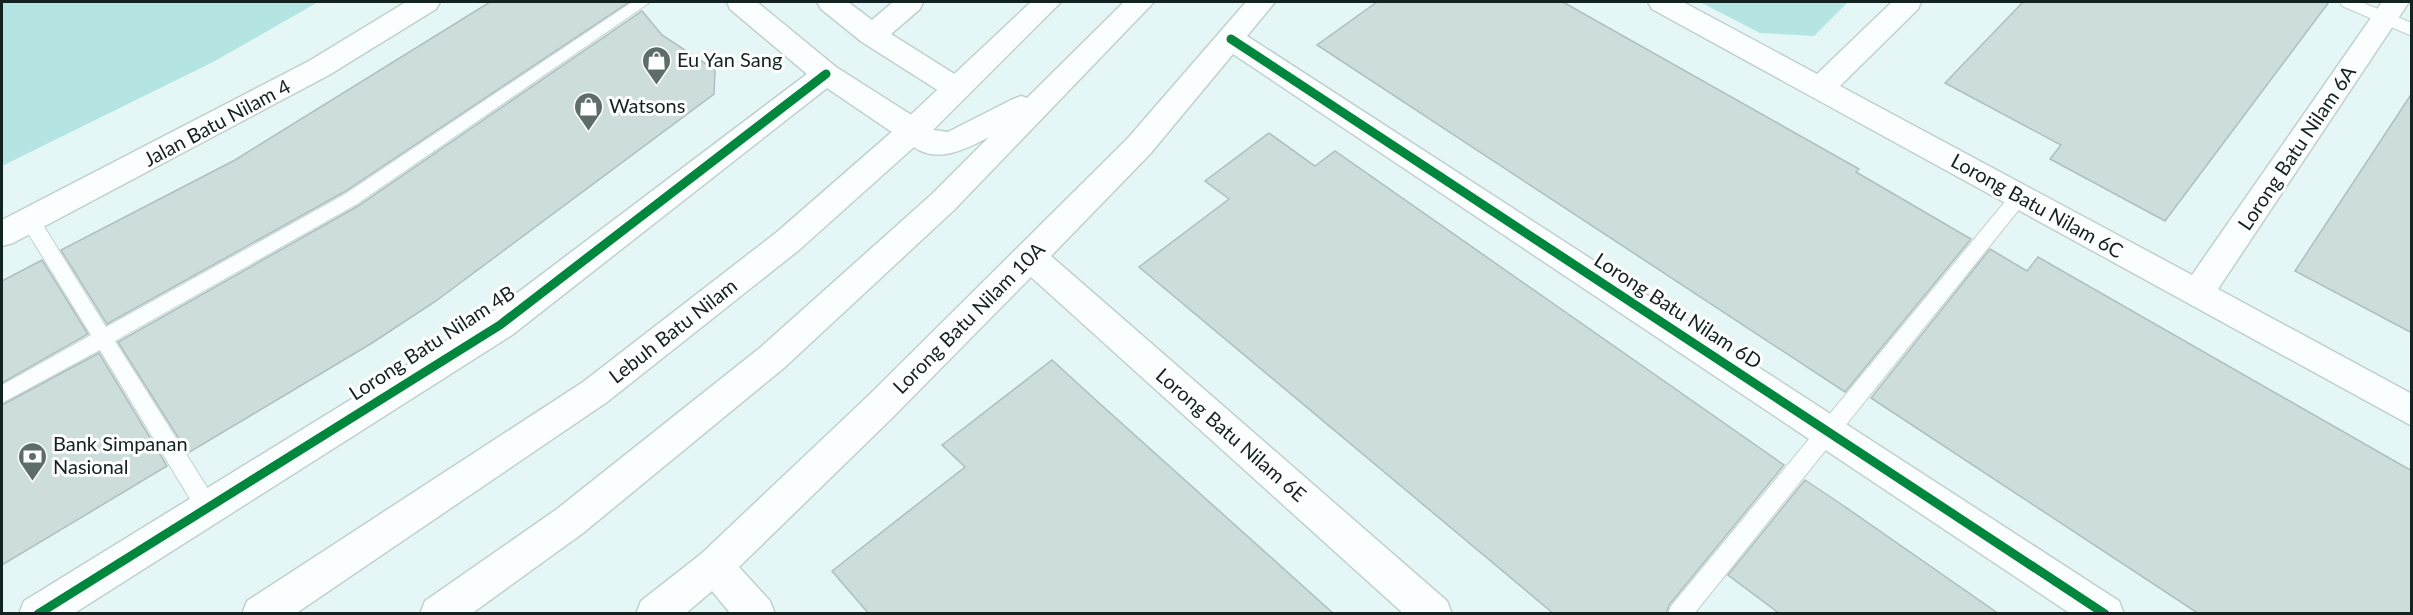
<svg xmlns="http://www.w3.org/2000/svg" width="2413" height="615" font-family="Lato,sans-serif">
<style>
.green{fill:#b4e5e2}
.building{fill:#cddddc;stroke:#afbebe;stroke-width:1.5}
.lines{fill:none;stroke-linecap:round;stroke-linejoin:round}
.service-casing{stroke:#c0d0cf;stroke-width:2}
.minor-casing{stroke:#c0d0cf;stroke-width:3}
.secondary-casing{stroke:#c0d0cf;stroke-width:3}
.service{fill:#fbfefe;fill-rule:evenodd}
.minor{fill:#fbfefe;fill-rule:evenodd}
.secondary{fill:#fbfefe;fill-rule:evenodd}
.cycleway-casing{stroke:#fff;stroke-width:13}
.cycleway{stroke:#00873e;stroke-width:9}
.labels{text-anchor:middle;stroke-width:6;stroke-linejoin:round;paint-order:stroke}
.poi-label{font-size:20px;fill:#132322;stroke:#fff;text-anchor:start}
.street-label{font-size:20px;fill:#132322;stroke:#fff}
</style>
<rect width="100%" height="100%" fill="#e5f6f6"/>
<!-- green -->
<path class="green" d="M2,2H318L215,61L2,166Z
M1700,2H1848L1814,36L1760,33Z"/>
<!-- building -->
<path class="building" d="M490,2H629L344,192L107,324L61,250L235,160Z
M1377,2H1563L1859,169L1856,172L1971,239L1845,392L1317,45Z
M2023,2H2329L2165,221L2050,159L2061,145L1945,83Z
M642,11L662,35L715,70L714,94L436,301L372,343L188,453L118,342L358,206Z
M2412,93V333L2295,271Z
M1269,133L1315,166L1335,151L1784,465L1669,605L1666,614H1554L1139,267L1229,199L1205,181Z
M1990,249L2027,271L2038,257L2412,471V614H2199L1871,398Z
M42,260L88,334L2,383V281Z
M99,353L167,466L2,565V405Z
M1052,360L1098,402L1334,614H869L832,571L965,467L942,445Z
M1805,480L1841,504L1999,614H1780L1728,575Z"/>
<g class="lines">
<defs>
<path id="service" d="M632,2L649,3L357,204L115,341L215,500L218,507L215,514L207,517L199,514L100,350L2,403V385L91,335L23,225L21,220L23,215H37L106,327L345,194Z
M2340,2H2361L2412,23V36L2342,6Z
M2019,190L2025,192L2028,197L2025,202L1694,614H1668L1671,606L2013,192Z"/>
<path id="minor" d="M406,2H440L436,9L329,75L13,243L2,246V220L309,61Z
M727,2H757L836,67L924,123L928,131L924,139L913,142L902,139L827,88L512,335L73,614H19L24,601L488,315L807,74L730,9Z
M817,2H848L872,20L893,2H923L920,9L891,34L967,82L972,89L967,96L957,99L947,96L862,42L821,9Z
M1246,2H1275L1247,36L2119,601L2124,614H2071L1233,54L1150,154L1051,256L1447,601L1452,614H1404L1031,277L892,418L739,567L770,601L775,614H731L712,591L685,614H636L641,601L701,554L868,396L1128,138Z
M1648,2H1683L1817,74L1892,2H1921L1918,9L1840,86L2192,275L2382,2H2409L2218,289L2412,394V426L1652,9Z"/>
<path id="secondary" d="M1031,2H1061L933,130L948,132L1011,100L1021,96L1027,98L1124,2H1154L954,210L785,367L583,533L471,614H420L425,601L557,509L761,347L932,194L989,137C966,149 938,164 914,147L799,250L607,402L295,614H242L247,601L583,382L777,232L902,123Z"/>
</defs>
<!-- service casing -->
<use href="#service" class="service-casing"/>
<!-- minor casing -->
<use href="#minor" class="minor-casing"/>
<!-- secondary casing -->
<use href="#secondary" class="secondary-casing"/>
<!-- service -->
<use href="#service" class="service"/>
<!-- minor -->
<use href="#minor" class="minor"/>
<!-- secondary -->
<use href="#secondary" class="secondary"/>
<defs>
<path id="cycleway" d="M1231,39L2105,614
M38,614L500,325L826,74"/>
</defs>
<!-- cycleway casing -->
<use href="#cycleway" class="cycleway-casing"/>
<!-- cycleway -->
<use href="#cycleway" class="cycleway"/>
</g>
<!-- icons -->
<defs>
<symbol id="shop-pin" viewBox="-11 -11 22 30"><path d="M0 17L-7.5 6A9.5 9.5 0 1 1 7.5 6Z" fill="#5c6d6c" stroke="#fff"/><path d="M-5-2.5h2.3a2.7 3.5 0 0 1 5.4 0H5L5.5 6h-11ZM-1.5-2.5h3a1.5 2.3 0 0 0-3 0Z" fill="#fff"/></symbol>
<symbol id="bank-pin" viewBox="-11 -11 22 30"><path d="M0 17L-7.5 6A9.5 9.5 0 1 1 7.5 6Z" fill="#5c6d6c" stroke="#fff"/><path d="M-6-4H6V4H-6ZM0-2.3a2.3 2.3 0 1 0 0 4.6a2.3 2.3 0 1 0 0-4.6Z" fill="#fff"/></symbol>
</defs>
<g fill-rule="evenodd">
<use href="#shop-pin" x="640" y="44" width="33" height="45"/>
<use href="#shop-pin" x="572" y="90" width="33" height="45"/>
<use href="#bank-pin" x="16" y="440" width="33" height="45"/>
</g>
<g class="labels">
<!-- poi labels -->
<g class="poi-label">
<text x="677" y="67">Eu Yan Sang</text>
<text x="609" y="113">Watsons</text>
<text x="53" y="451">Bank Simpanan<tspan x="53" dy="23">Nasional</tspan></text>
</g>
<!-- street labels -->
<g class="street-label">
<text transform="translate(217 123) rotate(-28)" y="7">Jalan Batu Nilam 4</text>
<text transform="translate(2297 148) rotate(-56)" y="7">Lorong Batu Nilam 6A</text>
<text transform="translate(2037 206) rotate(29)" y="7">Lorong Batu Nilam 6C</text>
<text transform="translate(1678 311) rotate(33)" y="7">Lorong Batu Nilam 6D</text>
<text transform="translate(969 318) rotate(-45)" y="7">Lorong Batu Nilam 10A</text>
<text transform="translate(673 331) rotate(-38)" y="7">Lebuh Batu Nilam</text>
<text transform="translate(432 343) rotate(-33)" y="7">Lorong Batu Nilam 4B</text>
<text transform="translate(1231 435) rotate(41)" y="7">Lorong Batu Nilam 6E</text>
</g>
</g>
<!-- border -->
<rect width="2413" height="615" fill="none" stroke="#132322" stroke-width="6"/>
</svg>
